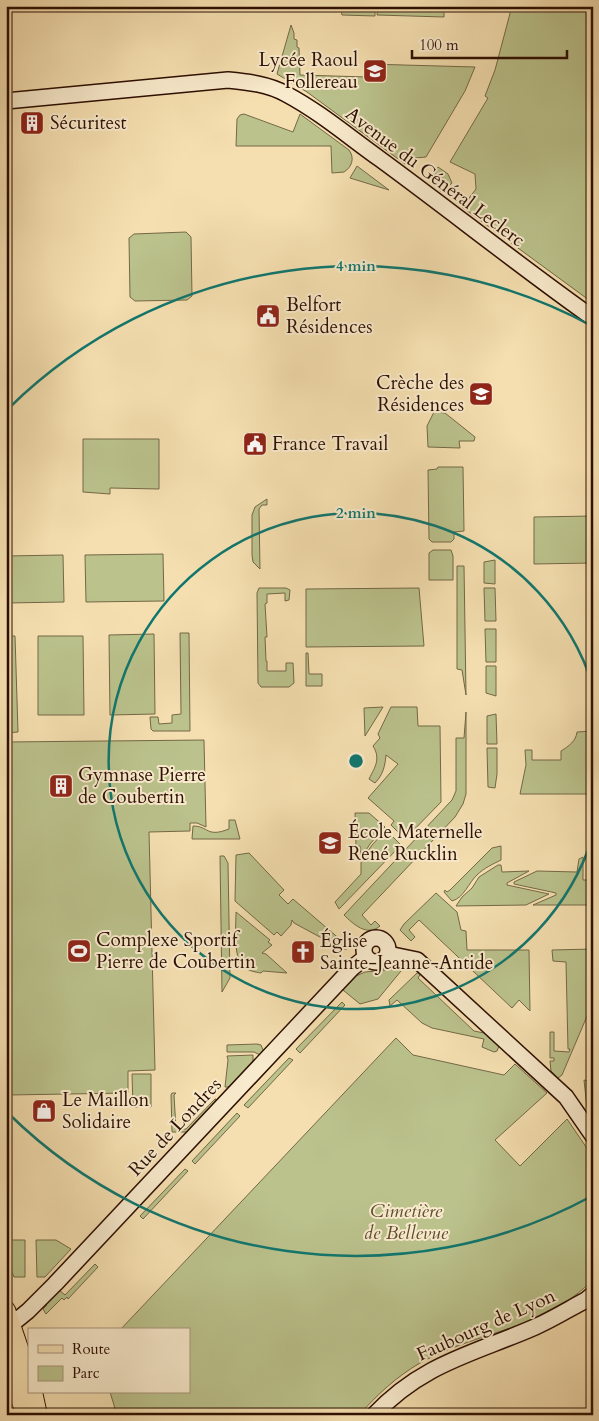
<svg xmlns="http://www.w3.org/2000/svg" width="599" height="1421" viewBox="0 0 599 1421" font-family="Cardo,serif">
  <style>
    .green { fill: #bbc28c; stroke: #746846 }
    .lines { fill: none; stroke-linecap: round; stroke-linejoin: round }
    .secondary-casing { stroke: #2d0e00; stroke-width: 18 }
    .primary-casing { stroke: #2d0e00; stroke-width: 20 }
    .secondary { stroke: #f8eacc; stroke-width: 15 }
    .primary { stroke: #f5dfb0; stroke-width: 18 }
    .ring { fill: none; stroke: #0f766e; stroke-width: 2.5 }
    .labels { text-anchor: middle; dominant-baseline: central; stroke-width: 4; stroke-linejoin: round; paint-order: stroke }
    .poi-label { font-size: 19px; fill: #2d0e00; stroke: #f8eacc; text-anchor: start }
    .street-label { font-size: 19px; fill: #2d0e00; stroke: #f8eacc }
    .park-label { font-size: 19px; font-style: italic; fill: #5f4d31; stroke: #f8eacc }
    .centre { fill: #0f766e; stroke: #f8eacc; stroke-width: 2.5 }
    .ring-label { font-size: 15px; text-anchor: middle; font-weight: bold; fill: #0f766e; stroke: #f8eacc; stroke-width: 4; stroke-linejoin: round; paint-order: stroke }
  </style>
  <rect width="100%" height="100%" fill="#f5dfb0"/>
  <filter id="stains"><feTurbulence type="fractalNoise" baseFrequency=".004" numOctaves="4"/><feColorMatrix values="0 0 0 0 .2 0 0 0 0 .09 0 0 0 0 .02 0 0 0 .5 -.17"/></filter>
  <radialGradient id="worn" r=".72"><stop offset=".6" stop-color="#630" stop-opacity="0"/><stop offset="1" stop-color="#630" stop-opacity=".3"/></radialGradient>
  <!-- green -->
  <path class="green" d="M340,6H375V16L342,15Z
    M512,6H593V303L462,207L476,189L475,174L450,162L488,98L485,96L495,70Z
    M378,7L444,9V17L377,15Z
    M291,25L294,33V39L297,40V47L299,48L300,75L367,77L368,64L475,67L465,91L426,157L415,158L405,164L307,92L277,74Z
    M244,114L293,132L300,114L349,150C355,158 352,167 344,172L332,173L331,146H236L237,119L240,115Z
    M357,166L389,190L350,178Z
    M438,167L448,174L452,183L442,192C432,185 432,177 438,167Z
    M186,232L191,237L192,296L187,300L135,301L130,297L129,238L134,234Z
    M434,412L445,413L475,437L474,441H459L460,448L428,447L427,426Z
    M83,439H159V489L110,488V494L83,492Z
    M438,467H463L464,531L454,532V539L451,542H432L429,539L428,470L437,469Z
    M267,499V505H262L259,509L260,569L253,562L252,555V515L255,507Z
    M593,516V563L534,564V517Z
    M433,550H451L453,556V580H429V553Z
    M163,554L164,601L86,602L85,555Z
    M63,555L64,602L6,603V556Z
    M495,560V584L484,583V562Z
    M457,566H464L466,695L462,670L457,669Z
    M259,588H286L290,590L289,600L285,601V593L267,594V603L265,604L267,637H265L266,661H267V671H286V663H293L294,683L289,687H261L258,683L257,593Z
    M419,588L424,646L306,647V589Z
    M484,588H495L496,621H485Z
    M485,629H496V662H486Z
    M180,633H189L190,731H153L151,729L150,717H158L159,724L172,723V715L181,714Z
    M154,634L155,714L110,715L109,635Z
    M6,636H15L18,732L6,733Z
    M38,636H83L84,715H38Z
    M306,653H308L309,674H322V686H306Z
    M486,666H496V696L486,693Z
    M383,707L365,736L364,708Z
    M391,707H417L418,726H440L441,802L405,839L391,825L394,821L368,798L398,764L386,755C385,766 383,775 375,783L369,779C375,767 381,759 373,746L380,738L378,734Z
    M466,712V794L463,804L455,817L362,915L371,925L375,921L380,926C367,937 353,924 344,915L452,800L456,791V738H464Z
    M496,714L497,744H487V716Z
    M593,731V794H520L526,765L525,750H532V760H561V751C569,746 576,741 577,732Z
    M204,740L206,827L197,823H190V831L149,832L155,1070L128,1071V1093L8,1095L10,1133L6,1135V742Z
    M487,748H497V774L495,788L488,787Z
    M355,813H369L385,827L370,844L361,858L360,846H356Z
    M229,820H235L240,839H192L193,826C209,826 206,838 229,829Z
    M386,830L401,845L339,909L335,902L361,874V861L372,845Z
    M501,846V860C493,864 484,868 477,875C469,882 464,898 452,901L444,892L445,890L447,892L450,890L492,848Z
    M249,853L284,890L279,895L288,904L293,899L349,947L347,949H342L294,923L292,920L291,925L281,936L277,932L274,935L235,901L236,855Z
    M220,856H224L228,863L230,978L222,992Z
    M583,857V880H591L593,926H590L589,905H533L556,895V893L514,884V882L537,871L577,872L579,859Z
    M498,865H501L502,872L529,871L507,883V885L549,894L526,905L456,906L462,897L472,888L479,877Z
    M436,893L457,912L461,930L466,931L467,950H529L530,1011L519,1000L512,1008L419,920L409,930L415,937L411,941L400,930L404,924Z
    M236,912L270,940L268,942L272,945L262,953L266,954L287,973L263,971L261,973C255,972 248,971 243,966C233,958 236,925 236,912Z
    M593,949V1002L562,1075L558,1078L551,1071L550,1061H554V1058H550V1032H554V1051L569,1052L570,1049H568L566,962L553,961L552,950Z
    M397,969L401,971L378,999L360,1004L343,990L356,976L365,972Z
    M417,973H421L418,978L474,1031L484,1033L499,1046L497,1051L494,1052L482,1047L484,1039L432,1028L422,1023L397,1000L390,1006L389,1000Z
    M342,1002L345,1005L300,1053L296,1049Z
    M396,1038L413,1055L504,1075L515,1064L547,1093L495,1140L520,1166L567,1119L593,1157V1280C580,1292 567,1303 550,1311C509,1333 460,1340 420,1363C396,1377 377,1395 359,1415H117L110,1392H189V1330H120Z
    M257,1044L261,1045L263,1050L260,1055L254,1052H227V1045Z
    M253,1055V1062L229,1087H225L228,1060L227,1056Z
    M289,1058L293,1060L248,1108L244,1105Z
    M132,1074H151V1107H133Z
    M584,1080L593,1082V1119L587,1108Z
    M172,1093H176L174,1095L176,1129H186L215,1099H216V1101L187,1132H172L171,1095Z
    M237,1113L240,1116L195,1164L192,1161Z
    M185,1169L188,1171L143,1219L140,1216Z
    M6,1240H25V1277H14L6,1258Z
    M36,1240H56L71,1249L45,1277H37Z
    M95,1264L98,1267L68,1299L67,1297L64,1300L62,1298L46,1314L43,1309L47,1305L46,1304L59,1290L65,1295Z"/>
  <g class="lines">
    <defs>
      <path id="secondary" d="M6,101L228,80C248,82 268,84 286,94C320,112 349,137 380,159C451,211 521,267 593,318
        M364 950a12 12 0 1 1 24 0a12 12 0 1 1-24 0Z
        M388,954L417,960L566,1097L593,1136
        M12,1324L28,1311L55,1284L352,968L366,957
        M374,1415C423,1363 473,1354 535,1327C553,1319 569,1309 586,1300L593,1294"/>
      <path id="primary" d="M6,1310L29,1378
        M6,1348L25,1415
        M33,1392L38,1415"/>
    </defs>
    <!-- secondary casing -->
    <use href="#secondary" class="secondary-casing"/>
    <!-- primary casing -->
    <use href="#primary" class="primary-casing"/>
    <!-- secondary -->
    <use href="#secondary" class="secondary"/>
    <!-- primary -->
    <use href="#primary" class="primary"/>
  </g>
  <!-- distance rings -->
  <g class="ring">
    <path d="M593 836A248 248 0 1 1 593 686"/>
    <path d="M592 1196A495 495 0 0 1 9 1114M9 408A495 495 0 0 1 592 326"/>
  </g>
  <!-- icons -->
  <defs>
    <symbol id="school-square" viewBox="-11 -11 22 22"><rect x="-9" y="-9" width="18" height="18" rx="4" fill="#8f2418" stroke="#f8eacc"/><path d="M0-5L7-2L0 1L-7-2ZM-4 1L0 2.5L4 1V4Q0 6-4 4Z" fill="#fff"/></symbol>
    <symbol id="building-square" viewBox="-11 -11 22 22"><rect x="-9" y="-9" width="18" height="18" rx="4" fill="#8f2418" stroke="#f8eacc"/><path d="M-4-6H4V6H1V3H-1V6H-4ZM-2.5-4.3h1.7v1.8h-1.7ZM.8-4.3h1.7v1.8H.8ZM-2.5-1h1.7V.8h-1.7ZM.8-1h1.7V.8H.8Z" fill="#fff"/></symbol>
    <symbol id="civic-square" viewBox="-11 -11 22 22"><rect x="-9" y="-9" width="18" height="18" rx="4" fill="#8f2418" stroke="#f8eacc"/><path d="M-.6-6.5H3V-4.5H.6V-3L4-1V1h2V6H-6V1h2V-1L-.6-3ZM-1.2 2.5V6h2.4V2.5Z" fill="#fff"/></symbol>
    <symbol id="stadium-square" viewBox="-11 -11 22 22"><rect x="-9" y="-9" width="18" height="18" rx="4" fill="#8f2418" stroke="#f8eacc"/><path d="M0-5a6.5 5 0 1 0 0 10a6.5 5 0 1 0 0-10ZM-3.5-1.8h7v3.6h-7Z" fill="#fff"/></symbol>
    <symbol id="church-square" viewBox="-11 -11 22 22"><rect x="-9" y="-9" width="18" height="18" rx="4" fill="#8f2418" stroke="#f8eacc"/><path d="M-1.2-6h2.4v3.5h3.3v2.4h-3.3V6h-2.4V-.1h-3.3v-2.4h3.3Z" fill="#fff"/></symbol>
    <symbol id="shop-square" viewBox="-11 -11 22 22"><rect x="-9" y="-9" width="18" height="18" rx="4" fill="#8f2418" stroke="#f8eacc"/><path d="M-5-2.5h2.3a2.7 3.5 0 0 1 5.4 0H5L5.5 6h-11ZM-1.5-2.5h3a1.5 2.3 0 0 0-3 0Z" fill="#fff"/></symbol>
  </defs>
  <g fill-rule="evenodd">
    <use href="#school-square" x="361" y="57" width="28" height="28"/>
    <use href="#building-square" x="18" y="109" width="28" height="28"/>
    <use href="#civic-square" x="254" y="302" width="28" height="28"/>
    <use href="#school-square" x="467" y="380" width="28" height="28"/>
    <use href="#civic-square" x="241" y="430" width="28" height="28"/>
    <use href="#building-square" x="47" y="772" width="28" height="28"/>
    <use href="#school-square" x="316" y="829" width="28" height="28"/>
    <use href="#stadium-square" x="65" y="937" width="28" height="28"/>
    <use href="#church-square" x="289" y="938" width="28" height="28"/>
    <use href="#shop-square" x="30" y="1097" width="28" height="28"/>
  </g>
  <g class="labels">
    <!-- poi labels -->
    <g class="poi-label">
      <text x="358" y="60" text-anchor="end">Lycée Raoul<tspan x="358" dy="22">Follereau</tspan></text>
      <text x="50" y="123">Sécuritest</text>
      <text x="286" y="305">Belfort<tspan x="286" dy="22">Résidences</tspan></text>
      <text x="464" y="383" text-anchor="end">Crèche des<tspan x="464" dy="22">Résidences</tspan></text>
      <text x="272" y="444">France Travail</text>
      <text x="78" y="775">Gymnase Pierre<tspan x="78" dy="22">de Coubertin</tspan></text>
      <text x="348" y="832">École Maternelle<tspan x="348" dy="22">René Rucklin</tspan></text>
      <text x="96" y="940">Complexe Sportif<tspan x="96" dy="22">Pierre de Coubertin</tspan></text>
      <text x="320" y="941">Église<tspan x="320" dy="22">Sainte-Jeanne-Antide</tspan></text>
      <text x="62" y="1100">Le Maillon<tspan x="62" dy="22">Solidaire</tspan></text>
    </g>
    <!-- street labels -->
    <g class="street-label">
      <text transform="translate(435 177) rotate(37)">Avenue du Général Leclerc</text>
      <text transform="translate(175 1127) rotate(-47)">Rue de Londres</text>
      <text transform="translate(486 1325) rotate(-24)">Faubourg de Lyon</text>
    </g>
    <!-- park labels -->
    <g class="park-label">
      <text x="406" y="1211">Cimetière<tspan x="406" dy="22">de Bellevue</tspan></text>
    </g>
  </g>
  <circle cx="356" cy="761" r="8" class="centre"/>
  <g class="ring-label">
    <text x="356" y="271">4 min</text>
    <text x="356" y="518">2 min</text>
  </g>
  <!-- margin -->
  <rect width="599" height="1421" fill="none" stroke="#f5dfb0" stroke-width="25"/>
  <rect x="8" y="8" width="584" height="1406" fill="none" stroke="#2d0e00" stroke-width="2.5"/>
  <rect x="12" y="12" width="574" height="1396" fill="none" stroke="#2d0e00"/>
  <!-- legend -->
  <rect x="28" y="1328" width="162" height="65" fill="#f8eacc" stroke="#a7927a"/>
  <rect x="38" y="1345" width="25" height="8" fill="#f5dfb0" stroke="#a7927a"/>
  <text x="72" y="1354" font-size="15" fill="#2d0e00">Route</text>
  <rect x="38" y="1366" width="25" height="15" fill="#bbc28c" stroke="#a7927a"/>
  <text x="72" y="1378" font-size="15" fill="#2d0e00">Parc</text>
  <!-- scale -->
  <path d="M412 50v8h155v-8" fill="none" stroke="#2d0e00" stroke-width="2.5"/>
  <text x="419" y="50" font-size="15" fill="#2d0e00" stroke="#f8eacc" stroke-width="4" paint-order="stroke">100 m</text>
  <rect width="100%" height="100%" filter="url(#stains)"/>
  <rect width="100%" height="100%" fill="url(#worn)"/>
</svg>
